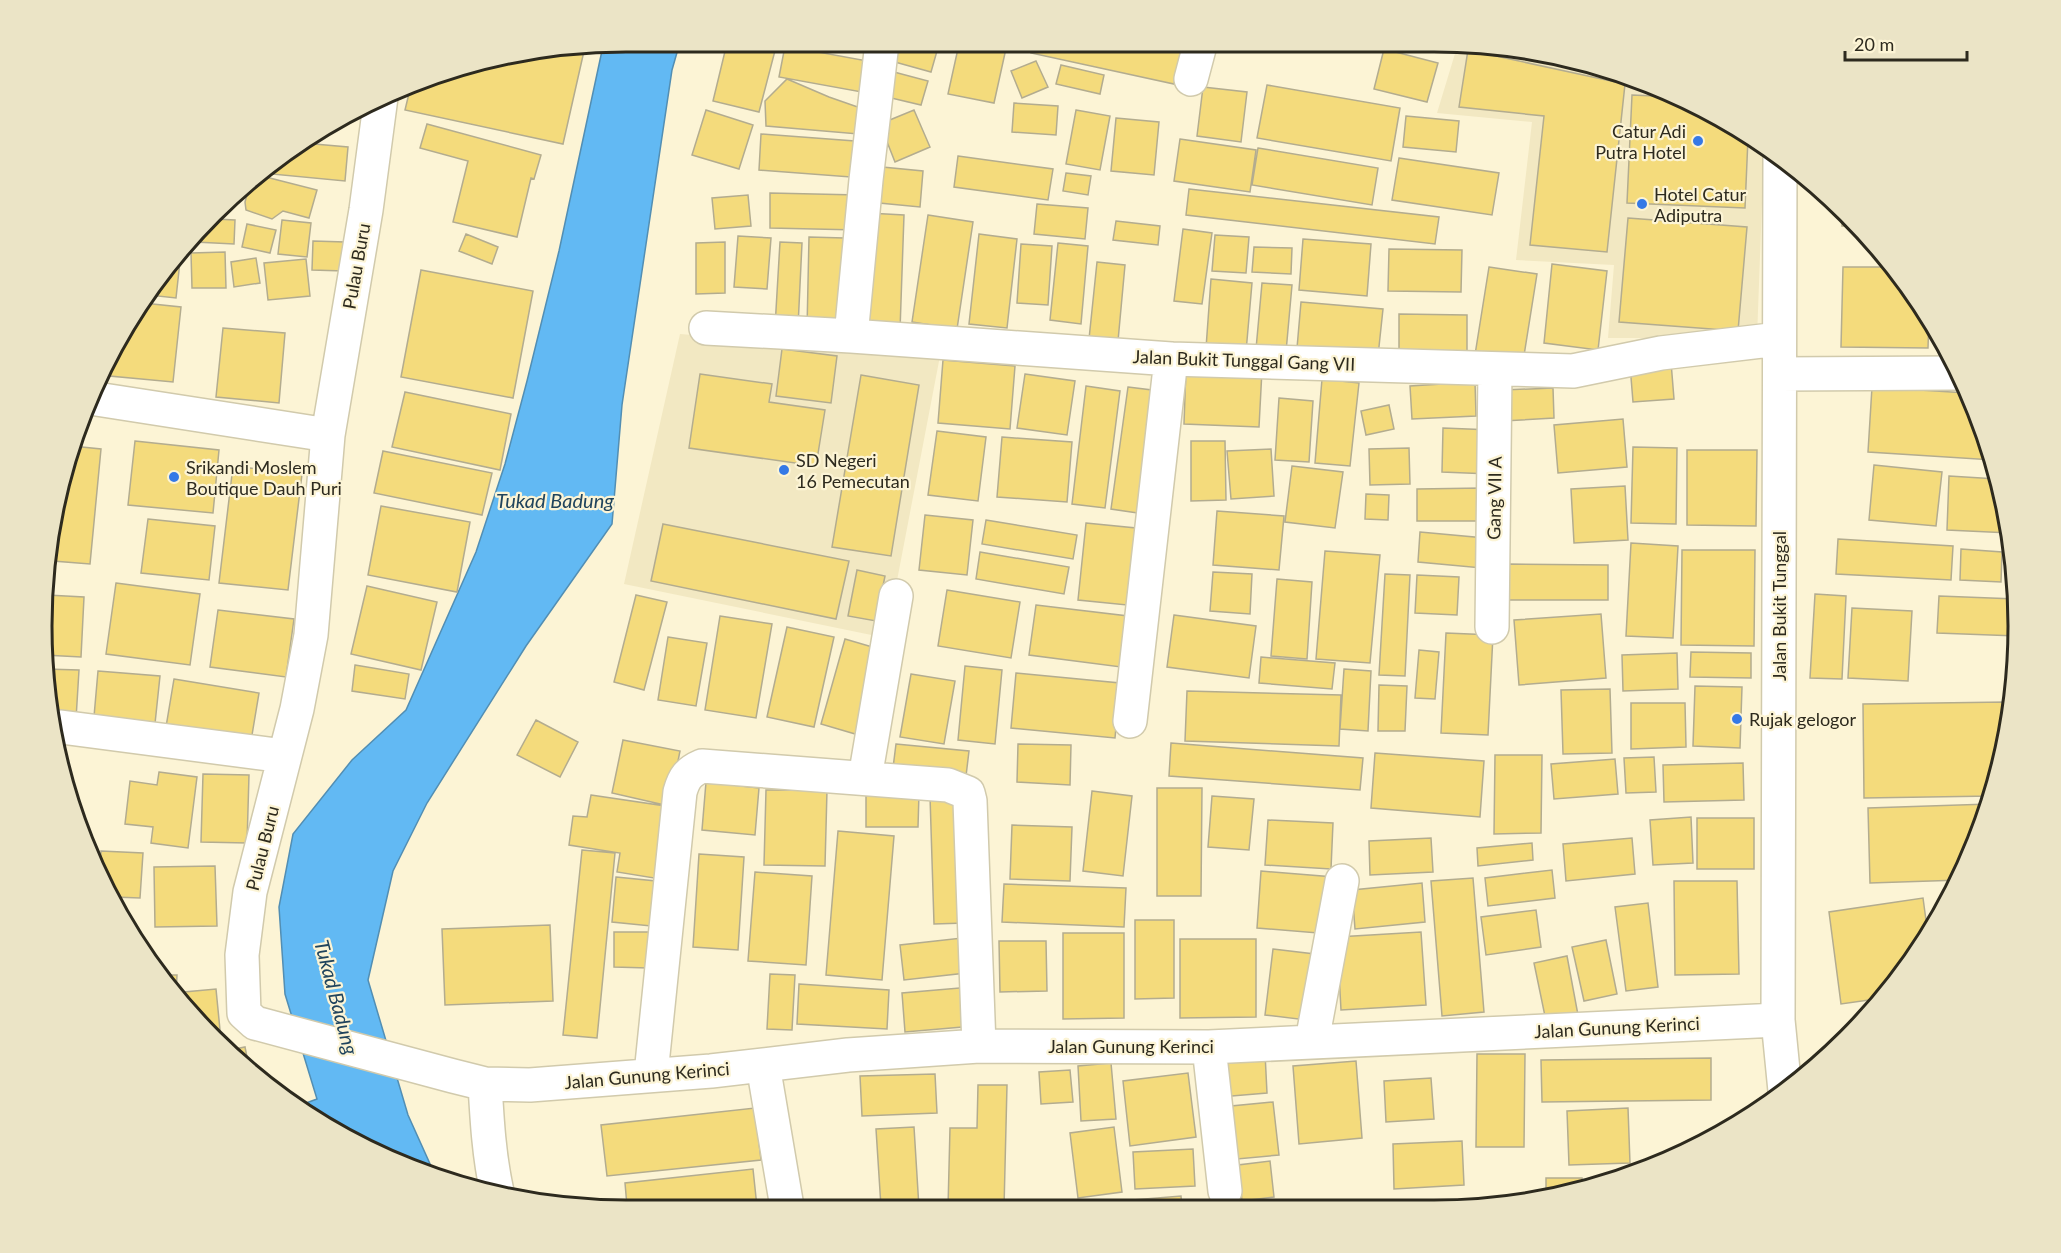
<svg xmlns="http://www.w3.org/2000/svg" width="2061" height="1253" viewBox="0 0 2061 1253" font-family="Lato,sans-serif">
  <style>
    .built { fill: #f2e8c2 }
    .water { fill: #62b9f3; stroke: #528eb3; stroke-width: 1.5 }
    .building { fill: #f4db7c; stroke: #b3ac8f; stroke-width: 1.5 }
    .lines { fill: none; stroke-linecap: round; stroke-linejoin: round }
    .minor-casing { stroke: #d1caac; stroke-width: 36 }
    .minor { stroke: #fff; stroke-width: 33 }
    .poi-dot { fill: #3579e6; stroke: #fcf4d5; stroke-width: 2 }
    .labels { text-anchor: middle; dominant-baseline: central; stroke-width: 4.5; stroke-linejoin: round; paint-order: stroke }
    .poi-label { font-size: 18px; fill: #2d2a1e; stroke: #fcf4d5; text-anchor: start }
    .street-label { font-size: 18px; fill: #2d2a1e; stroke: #fcf4d5 }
    .water-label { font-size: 20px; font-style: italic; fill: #20445d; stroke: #fcf4d5 }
    .rim { fill: none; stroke: #2d2a1e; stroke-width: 3 }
  </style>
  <rect width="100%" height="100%" fill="#fcf4d5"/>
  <!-- built -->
  <path class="built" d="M1457,47H1510L1658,86L1764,148L1757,338H1608L1614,265L1516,260L1532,122L1437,113Z
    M680,334L940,356L886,638L624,584Z"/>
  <!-- water -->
  <path class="water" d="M627,42H680L672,70L622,405L612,524L526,646L427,803L393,871L368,980L408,1115L435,1175L403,1167L298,1106L317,1099L285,994L279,907L293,834L352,760L406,710L476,552L505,464L527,381L559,251L603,46Z"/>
  <!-- building -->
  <path class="building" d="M727,43H777L759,112L713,101Z
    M818,43H868L866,52Z
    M888,43L939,44L931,72L884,59Z
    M959,44H1007L994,103L948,94Z
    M1033,44L1183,45L1174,84L1031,53Z
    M785,46L873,62L867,93L779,77Z
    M1384,49L1438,63L1427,102L1374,89Z
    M578,50L584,51L563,144L405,110L411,85L439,73Z
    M1468,50L1625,84L1607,252L1530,245L1544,116L1459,107Z
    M1036,61L1048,87L1022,98L1011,71Z
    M1061,65L1104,75L1100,94L1056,84Z
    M894,72L928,81L921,105L887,97Z
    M787,79L829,97L872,112L870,135L766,126L765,101Z
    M1267,85L1400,108L1391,161L1257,138Z
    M1203,87L1247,92L1241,142L1197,136Z
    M1632,95L1676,97L1748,138L1745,208L1627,203Z
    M1014,103L1058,106L1056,135L1012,132Z
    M706,110L753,125L739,169L692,155Z
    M914,110L930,147L895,162L880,124Z
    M1076,110L1110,116L1100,170L1066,164Z
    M1406,116L1459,121L1456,152L1403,147Z
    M1116,118L1159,122L1154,175L1111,171Z
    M427,124L541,155L534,179L531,178L517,237L453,222L468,161L420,148Z
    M761,134L868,142L864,178L759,170Z
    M1180,139L1256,150L1250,192L1174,181Z
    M303,143L348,147L345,181L261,173L271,163Z
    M1258,148L1378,168L1372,205L1252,185Z
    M958,156L1053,169L1048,200L954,187Z
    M1399,158L1499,173L1492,215L1392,200Z
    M872,166L923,171L920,207L869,202Z
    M1066,173L1091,176L1088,195L1063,191Z
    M258,175L317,190L309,218L283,211L272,219L246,210L245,202L250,184Z
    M1189,189L1439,217L1435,244L1186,215Z
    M770,193L858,195V230L770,228Z
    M748,195L751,226L715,229L712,198Z
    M1037,204L1088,208L1085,239L1034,234Z
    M1842,211L1858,226H1842Z
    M868,213L904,215L900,330L864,328Z
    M928,215L973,222L957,329L912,322Z
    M1628,218L1747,227L1738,331L1619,322Z
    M215,219L235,220L234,244L195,242V238Z
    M282,220L311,223L307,257L278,254Z
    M1116,221L1160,226L1158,245L1113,240Z
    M247,224L276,230L270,253L242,247Z
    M1183,229L1212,233L1202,304L1174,301Z
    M466,234L498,247L492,264L459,251Z
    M979,234L1017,239L1007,328L969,324Z
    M1215,235L1249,237L1246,273L1212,271Z
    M738,236L771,238L767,289L734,287Z
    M809,237L844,238L841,330L807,329Z
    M1303,239L1371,244L1367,296L1299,290Z
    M313,241L345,242L344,271L312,270Z
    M725,242V293L696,294V243Z
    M780,242L802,243L798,327H775Z
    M1058,243L1088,246L1081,324L1050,320Z
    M1021,244L1052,246L1048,305L1017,303Z
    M1254,247L1292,248L1291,274L1252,272Z
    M1389,249L1462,250L1461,292L1388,291Z
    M225,252L226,288H192L191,253Z
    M256,258L260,283L234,287L231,262Z
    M306,259L310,296L268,300L264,263Z
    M174,260L180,261L176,298L148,295L163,271Z
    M1097,262L1125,265L1118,341L1089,339Z
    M1552,264L1607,271L1598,350L1544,343Z
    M1489,267L1537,274L1522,368L1474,361Z
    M1843,267H1893L1929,317L1928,348L1841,347Z
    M421,270L533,291L513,398L401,377Z
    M1211,279L1252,283L1246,352L1206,348Z
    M1262,283L1292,285L1286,352L1256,349Z
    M1301,302L1383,309L1378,356L1297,348Z
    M143,303L181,307L173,382L99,375Z
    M1399,314L1467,315V362H1399Z
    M223,328L285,333L279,403L216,397Z
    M782,349L837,356L831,403L776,396Z
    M943,360L1015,366L1010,429L938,423Z
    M1671,362L1674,399L1633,402L1630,365Z
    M1186,367L1262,370L1259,427L1184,424Z
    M700,374L772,384L769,402L825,410L816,466L689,448Z
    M1025,374L1075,381L1067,435L1017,428Z
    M861,375L919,385L891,556L832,547Z
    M1322,379L1359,383L1350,466L1315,463Z
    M1475,382L1476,416L1412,419L1410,386Z
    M1086,386L1120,391L1105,508L1072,504Z
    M1128,387L1160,391L1144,514L1111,509Z
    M1872,387L1967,393L1988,438L1993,460L1868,452Z
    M1553,388L1554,418L1503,421L1502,390Z
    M405,392L511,414L500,470L392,447Z
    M1279,398L1313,401L1309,462L1275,460Z
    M1389,405L1394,429L1366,435L1361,411Z
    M1623,419L1627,467L1558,473L1554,425Z
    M1443,428L1492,430L1490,474L1442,472Z
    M937,431L986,437L978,501L928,495Z
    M1002,437L1072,442L1067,502L997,497Z
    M135,441L219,450L213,513L128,505Z
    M1191,441H1225L1226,500L1191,501Z
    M72,446L101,449L90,564L53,561Z
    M1633,447L1677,448L1676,524L1631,523Z
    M1409,448L1410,484L1370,485L1369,449Z
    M1271,449L1274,496L1231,499L1227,451Z
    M1687,450H1757L1756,526L1687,525Z
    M383,451L492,473L482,515L374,493Z
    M1874,465L1942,472L1936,526L1869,520Z
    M233,466L302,474L288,590L219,583Z
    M1292,466L1343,472L1335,528L1285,522Z
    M1949,476L1997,479L2010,533L1947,530Z
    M1625,486L1628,540L1574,543L1571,489Z
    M1482,488V521H1417V489Z
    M1366,494L1389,495L1388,520L1365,519Z
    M381,506L470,522L457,592L368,575Z
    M1217,511L1284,516L1279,570L1213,565Z
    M925,515L973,520L967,575L919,570Z
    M148,519L215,526L209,580L141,573Z
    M986,520L1077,535L1073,559L982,544Z
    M1086,523L1136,528L1127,605L1078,600Z
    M663,524L849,561L836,619L651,581Z
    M1420,532L1485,538L1482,568L1418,562Z
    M1838,539L1953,546L1951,580L1836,574Z
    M1631,543L1678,546L1673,638L1626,636Z
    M1961,549L2002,552L2001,582L1960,580Z
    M1682,550H1755L1754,646L1681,645Z
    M1325,551L1380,555L1370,663L1316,659Z
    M980,552L1069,567L1064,594L976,579Z
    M1509,564L1608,565V600H1509Z
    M857,570L885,576L876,621L848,616Z
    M1213,572L1252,574L1250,614L1210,611Z
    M1385,574L1410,575L1405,676L1379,675Z
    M1417,575L1459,577L1457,615L1415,613Z
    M1277,579L1312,582L1307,659L1271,656Z
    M116,583L200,594L190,665L106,654Z
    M367,586L437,602L421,670L351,654Z
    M947,590L1020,602L1011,658L938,646Z
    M1815,594L1846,596L1842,679L1810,678Z
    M47,595L84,597L81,657L44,655L42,626Z
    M636,595L667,602L644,690L614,682Z
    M1939,596L2016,599L2017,636L1937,633Z
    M1036,605L1128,616L1121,667L1029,655Z
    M1852,608L1912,611L1908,681L1848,678Z
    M218,610L294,619L286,677L210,667Z
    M1601,614L1606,678L1519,685L1514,620Z
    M1174,615L1256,626L1249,678L1167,667Z
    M720,616L772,624L756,718L705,710Z
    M787,627L834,637L814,727L767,717Z
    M1446,633L1493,635L1488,735L1441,733Z
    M668,637L707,643L696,706L658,700Z
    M845,639L886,651L862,736L821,724Z
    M1419,650L1439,652L1435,699L1415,698Z
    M1691,652L1751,653V678L1690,677Z
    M1677,653L1678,689L1623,691L1622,655Z
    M1261,657L1335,663L1332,689L1259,683Z
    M355,665L409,674L405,699L352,691Z
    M965,666L1002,670L995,744L958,740Z
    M45,669L79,670L76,719L50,718L47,703Z
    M1344,669L1371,671L1368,731L1340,729Z
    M98,671L160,676L154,733L93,728Z
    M1016,673L1120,683L1115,738L1011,728Z
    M911,674L955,681L944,744L900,737Z
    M174,679L259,693L250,747L165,733Z
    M1379,685L1407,686L1405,731H1378Z
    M1695,686L1742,687L1740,748L1693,746Z
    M1610,689L1612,753L1563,754L1561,690Z
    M1187,691L1341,695L1339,746L1185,741Z
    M2006,702L2007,733L1999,777L1992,796L1864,798L1863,704Z
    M1631,703H1685L1686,747L1631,749Z
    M536,720L578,742L560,777L517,755Z
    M623,740L680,751L669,806L612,793Z
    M1171,743L1363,758L1360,790L1169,776Z
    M896,744L969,751L966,776L893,768Z
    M1018,744L1071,745L1070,785L1017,782Z
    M1375,753L1484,761L1480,817L1371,808Z
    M1495,755H1542L1541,833L1494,834Z
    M1654,757L1656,792L1626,793L1624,758Z
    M1615,759L1618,794L1554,799L1551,764Z
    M1743,763L1744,800L1664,802L1663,765Z
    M159,772L197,777L188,848L151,843L153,827L125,824L130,781L157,785Z
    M203,774L249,775L247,843L201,842Z
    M706,782L759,788L755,835L702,830Z
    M1157,788H1202L1201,896H1157Z
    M766,790H827L825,866L764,865Z
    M1092,791L1132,796L1123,876L1083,871Z
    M866,793H919L918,827H866Z
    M591,795L672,807L660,879L617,872L620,853L569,845L573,816L587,817Z
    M961,795L965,923L934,924L930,796Z
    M1212,796L1254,799L1249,850L1208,847Z
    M1989,804L1961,880L1870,883L1868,808Z
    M1691,817L1693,863L1653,865L1650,820Z
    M1697,818H1754V869H1697Z
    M1268,820L1333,823L1331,869L1265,865Z
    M1012,825L1072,827L1070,881L1010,879Z
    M838,831L894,836L882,980L826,975Z
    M1431,838L1433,872L1370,875L1369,841Z
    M1632,838L1635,874L1566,881L1563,844Z
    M1532,843L1533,860L1478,866L1477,848Z
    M582,850L615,853L597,1038L563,1035Z
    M101,851L143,853L140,898L114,897L100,869Z
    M699,854L744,857L738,950L693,947Z
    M215,866L217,926L155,927L154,867Z
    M1552,870L1555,898L1488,906L1485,878Z
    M1261,871L1334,877L1330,934L1257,928Z
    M755,872L812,876L806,965L748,961Z
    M616,877L656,881L651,926L612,922Z
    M1473,878L1484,1012L1442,1016L1431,881Z
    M1674,881H1737L1739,974L1675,975Z
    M1422,883L1425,922L1355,929L1352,890Z
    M1004,884L1126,888L1124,927L1002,922Z
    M1923,898L1928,935L1898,982L1883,998L1841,1004L1829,912Z
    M1648,903L1658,987L1626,991L1615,907Z
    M1536,910L1541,947L1486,955L1481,917Z
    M1135,920H1174V998L1135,999Z
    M550,925L553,1001L445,1005L442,929Z
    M614,932H649L648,968L614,967Z
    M1421,932L1426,1005L1341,1010L1337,937Z
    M1063,933H1124V1018L1063,1019Z
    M962,938L966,973L904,980L900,945Z
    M1180,939H1256V1017L1180,1018Z
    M1606,940L1617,994L1584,1001L1572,947Z
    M999,941H1046L1047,991L1000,992Z
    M1273,949L1323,955L1315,1021L1265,1015Z
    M1567,956L1578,1015L1546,1021L1534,963Z
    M770,974L795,975L792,1030L767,1029Z
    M160,975H177L176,995Z
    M799,984L889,990L887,1029L797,1024Z
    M971,987L974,1026L905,1032L902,993Z
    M216,989L221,1040L214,1041L185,1006L184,992Z
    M245,1047L250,1072L226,1051Z
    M1265,1053L1267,1093L1220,1097L1217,1057Z
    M1477,1054H1525L1524,1147H1476Z
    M1711,1058V1100L1542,1102L1541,1060Z
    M1356,1061L1362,1138L1299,1144L1293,1066Z
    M1111,1063L1116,1119L1081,1121L1078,1066Z
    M1070,1070L1073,1102L1041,1104L1039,1072Z
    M1188,1073L1196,1137L1130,1146L1123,1081Z
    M935,1074L937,1113L862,1116L860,1076Z
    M1431,1078L1434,1119L1386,1122L1384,1081Z
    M978,1085H1007L1004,1208H948L950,1128H977Z
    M1273,1102L1279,1155L1226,1160L1221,1107Z
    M755,1108L761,1160L607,1176L601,1125Z
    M1628,1108L1630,1163L1569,1165L1567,1111Z
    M914,1127L919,1208L861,1207H881L876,1129Z
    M1114,1127L1122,1192L1078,1198L1070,1133Z
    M1462,1141L1464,1185L1394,1189L1393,1144Z
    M1193,1149L1195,1186L1135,1189L1133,1152Z
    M1270,1161L1274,1197L1242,1201L1238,1165Z
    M753,1169L757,1207L627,1206L625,1183Z
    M1546,1178H1582V1192L1546,1198Z
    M1181,1196L1182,1209L1122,1208L1121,1201Z"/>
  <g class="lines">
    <defs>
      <path id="minor" d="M1191,79L1200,45
        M381,97L366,210L328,435L311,635L297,709L250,892L242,955L244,1013L255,1023L453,1076L485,1084L530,1085L711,1071L848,1055L979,1046L1209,1047L1778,1020
        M1780,157L1778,1020L1785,1091
        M706,328L851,336L1171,359L1573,371L1661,353L1779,339
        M851,336L866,180L882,43
        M1780,374L1958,373
        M90,398L328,435
        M1492,627L1495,369
        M1130,721L1171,359
        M61,727L284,756
        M865,778L896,596
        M1312,1041L1342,881
        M1209,1047L1225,1191
        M763,1065L787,1207
        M651,1074L680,792C684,778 688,772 702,766L948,785L968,793L970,801L979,1046
        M485,1084C487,1120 489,1156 497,1192"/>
    </defs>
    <!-- minor casing -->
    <use href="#minor" class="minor-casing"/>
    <!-- minor -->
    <use href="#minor" class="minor"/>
  </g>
  <!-- markers -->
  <g class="poi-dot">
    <circle cx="1698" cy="141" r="6"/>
    <circle cx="1642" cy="204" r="6"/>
    <circle cx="784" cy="470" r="6"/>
    <circle cx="174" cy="477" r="6"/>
    <circle cx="1737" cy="719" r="6"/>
  </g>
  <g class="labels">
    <!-- poi labels -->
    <g class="poi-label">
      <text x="1686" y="131" text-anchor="end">Catur Adi<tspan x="1686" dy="21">Putra Hotel</tspan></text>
      <text x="1654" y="194">Hotel Catur<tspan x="1654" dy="21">Adiputra</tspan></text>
      <text x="796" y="460">SD Negeri<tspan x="796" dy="21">16 Pemecutan</tspan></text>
      <text x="186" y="467">Srikandi Moslem<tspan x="186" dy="21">Boutique Dauh Puri</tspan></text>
      <text x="1749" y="719">Rujak gelogor</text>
    </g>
    <!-- street labels -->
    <g class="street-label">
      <text transform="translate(356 266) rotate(-80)">Pulau Buru</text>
      <text transform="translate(1244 360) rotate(2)">Jalan Bukit Tunggal Gang VII</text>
      <text transform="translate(1494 498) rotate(-89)">Gang VII A</text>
      <text transform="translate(1779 606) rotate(-90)">Jalan Bukit Tunggal</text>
      <text transform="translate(262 848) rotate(-76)">Pulau Buru</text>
      <text transform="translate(1617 1027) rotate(-3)">Jalan Gunung Kerinci</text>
      <text x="1131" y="1046">Jalan Gunung Kerinci</text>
      <text transform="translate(647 1075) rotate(-5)">Jalan Gunung Kerinci</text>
    </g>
    <!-- water labels -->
    <g class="water-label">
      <text x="555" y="500">Tukad Badung</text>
      <text transform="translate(337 997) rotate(75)">Tukad Badung</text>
    </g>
  </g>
  <!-- crop -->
  <path d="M0 0H2061V1253H0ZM626 52H1434A574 574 0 0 1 2008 626V626A574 574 0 0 1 1434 1200H626A574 574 0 0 1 52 626V626A574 574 0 0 1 626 52Z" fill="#ebe4c6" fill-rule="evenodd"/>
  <path class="rim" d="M626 52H1434A574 574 0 0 1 2008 626V626A574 574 0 0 1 1434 1200H626A574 574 0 0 1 52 626V626A574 574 0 0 1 626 52Z"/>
  <!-- scale -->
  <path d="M1845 51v9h122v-9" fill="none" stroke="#2d2a1e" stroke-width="3"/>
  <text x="1854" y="51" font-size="18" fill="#2d2a1e" stroke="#fcf4d5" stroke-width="4.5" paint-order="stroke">20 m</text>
</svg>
